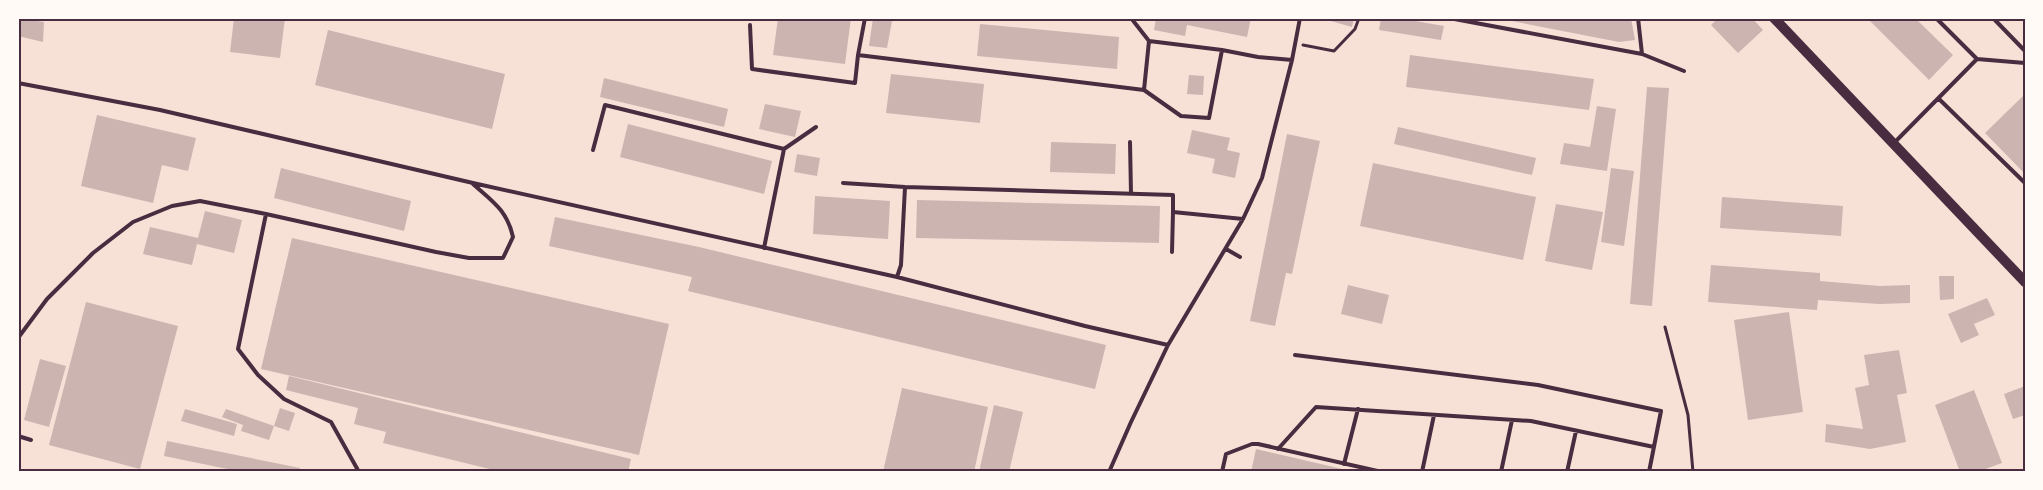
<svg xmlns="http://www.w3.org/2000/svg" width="2043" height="490" viewBox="0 0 2043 490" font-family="Georgia,serif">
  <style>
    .building { fill: #ccb4b1 }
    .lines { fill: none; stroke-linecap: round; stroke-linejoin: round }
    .path { stroke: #4a2c40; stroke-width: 3 }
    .service { stroke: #4a2c40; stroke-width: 4 }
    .tertiary { stroke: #4a2c40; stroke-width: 10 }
    .neatline { fill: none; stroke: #4a2c40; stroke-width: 2 }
  </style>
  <rect width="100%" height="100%" fill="#f7e1d7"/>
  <!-- building -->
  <path class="building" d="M18,18L44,22L43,42L18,36Z
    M234,18H285L280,58L230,52Z
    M778,18H851L845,64L773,55Z
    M873,18H895L892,21L887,48L869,46Z
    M1156,18H1251L1247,37L1187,25L1185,36L1154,30Z
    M1320,18H1354L1352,27Z
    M1381,18H1398L1444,26L1441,40L1379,30Z
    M1496,18H1631L1635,40L1619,42Z
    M1718,18H1752L1763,30L1738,53L1711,25Z
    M1871,18H1915L1953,55L1929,80L1869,20Z
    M980,24L1119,37L1117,69L977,56Z
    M328,30L505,74L492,129L315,85Z
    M1410,55L1594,79L1589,110L1406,87Z
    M891,74L984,84L980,123L886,113Z
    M1189,75L1204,76L1203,95L1187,94Z
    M604,78L728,109L724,127L600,97Z
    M1647,87L1669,88L1652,306L1630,304Z
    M2025,94V174L1985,133Z
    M765,104L801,111L795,137L759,129Z
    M1597,106L1616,109L1607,171L1560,164L1564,143L1590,147Z
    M97,115L196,138L188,171L162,165L153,203L81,186Z
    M628,124L772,161L764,194L620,157Z
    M1398,127L1536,158L1532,175L1394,144Z
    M1192,130L1230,138L1227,150L1240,153L1235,178L1212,173L1215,159L1187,153Z
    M1287,134L1320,141L1292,274L1286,273L1275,326L1250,321Z
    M1051,142L1116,144L1115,174L1050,172Z
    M797,154L820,158L817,176L794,172Z
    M1373,163L1536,197L1523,260L1360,226Z
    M281,168L411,201L404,231L274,198Z
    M1611,168L1634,171L1624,246L1601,242Z
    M815,196L890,201L888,239L813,234Z
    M1722,197L1843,206L1841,236L1720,228Z
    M917,200L1160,206L1159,243L916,238Z
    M1556,204L1603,212L1592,270L1545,261Z
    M205,211L242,220L234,253L197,244L192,265L143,254L150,227L198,238Z
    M555,217L699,247L1106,345L1095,389L688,291L692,277L549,246Z
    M292,238L669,324L639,455L261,369Z
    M1711,265L1820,273V281L1880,286L1910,285V303L1879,304L1818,300L1817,310L1708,302Z
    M1939,276H1954V299L1940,300Z
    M1348,285L1389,295L1382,324L1341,314Z
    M1987,298L1995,315L1974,324L1979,335L1961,343L1948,314Z
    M86,302L178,326L140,469L49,445Z
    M1789,312L1803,412L1748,420L1734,320Z
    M1899,350L1907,393L1897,395L1906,442L1870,449L1825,442L1826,424L1863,429L1855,388L1869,385L1864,355Z
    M40,359L66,366L49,427L24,420Z
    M289,376L631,459L628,472H502L383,443L386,432L354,424L358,408L286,390Z
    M2025,386V415L2013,419L2004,394Z
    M902,388L988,407L974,472H883Z
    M1974,390L2002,463L1977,472H1960L1935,405Z
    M994,405L1023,412L1009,472H979Z
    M280,408L295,413L289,431L274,426L269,440L241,431L243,425L222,417L226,409L274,426Z
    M185,409L237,424L234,436L181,421Z
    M167,441L300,468L299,472H242L164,456Z
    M1256,449L1351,471V472H1251Z"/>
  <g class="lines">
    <!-- path -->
    <path class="path" d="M1303,45L1334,51L1355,29L1359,18
      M1665,327L1688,415L1693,472"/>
    <!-- service -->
    <path class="service" d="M865,18L858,55L1144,90L1149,41L1222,50L1258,57L1292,60
      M1131,18L1149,41
      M1449,18L1642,54L1684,71
      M1638,18L1642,54
      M1936,18L1977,59
      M1993,18L2025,51
      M750,25L752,69L855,83L858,55
      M18,83L160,110L473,183L897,277L1085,326L1168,345
      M1144,90L1181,116L1209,118L1222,50
      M1939,99L2025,183
      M1130,142L1131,194
      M1894,143L1977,59L2025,63
      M593,150L605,105L784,149
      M843,183L905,187L1173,195V212
      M266,214L238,349L258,375L284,399L331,422L359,472
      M764,248L784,149L816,127
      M1226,249L1240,257
      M1172,252L1173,212L1243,219
      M897,277L901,265L905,187
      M18,338L47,299L93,253L133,222L172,206L200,201L266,214L436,252L469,258H503L513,237C507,210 492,201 473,184
      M1295,355L1538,385L1661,411L1649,472
      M18,436L31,440
      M1278,449L1316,407L1531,421L1654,447
      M1344,464L1358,409
      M1109,472L1131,422L1168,345L1243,219L1262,178L1292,60L1300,18
      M1222,472L1226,454L1252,444H1258L1382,472
      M1422,472L1434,415
      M1501,472L1512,420
      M1567,472L1576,431"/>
    <!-- tertiary -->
    <path class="tertiary" d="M1774,18L2025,282"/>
  </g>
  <!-- border -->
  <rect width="2043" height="490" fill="none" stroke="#fffaf5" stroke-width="39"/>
  <rect x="20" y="20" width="2004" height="450" class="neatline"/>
</svg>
